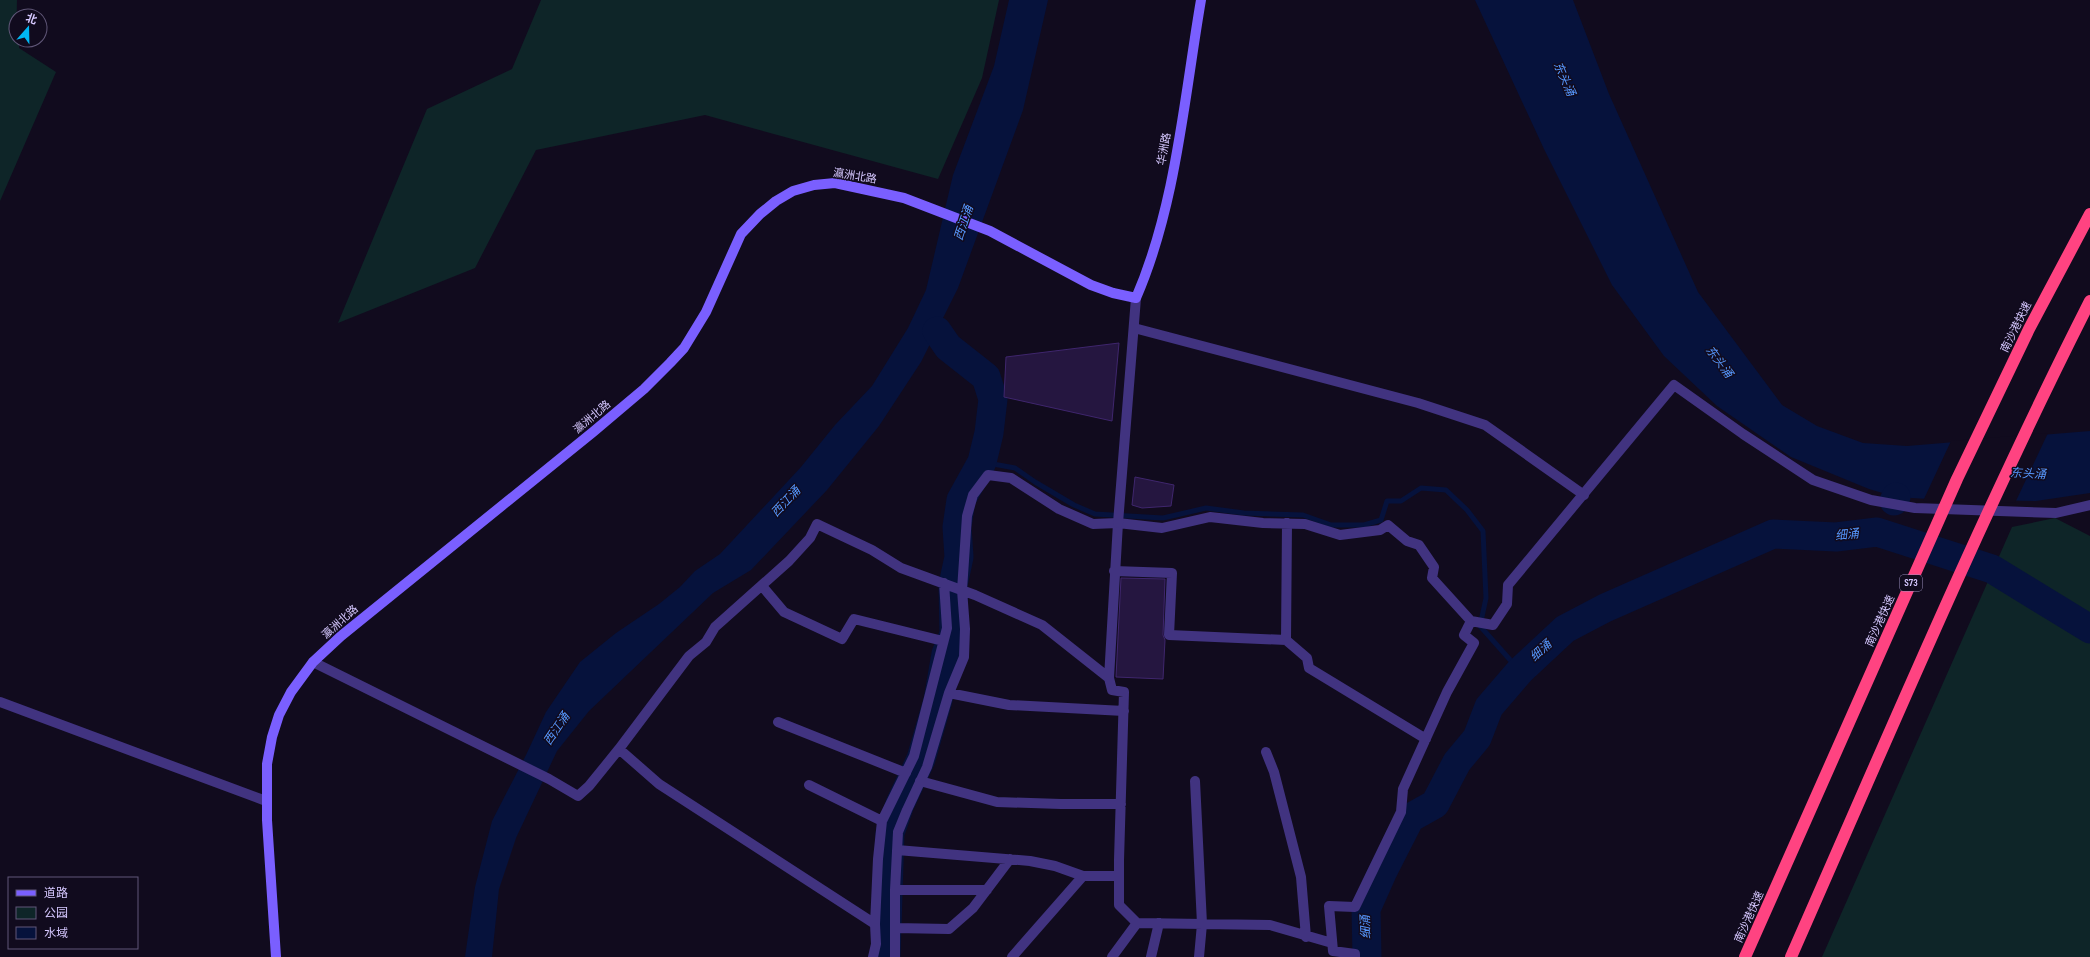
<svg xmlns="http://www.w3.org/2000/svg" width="2090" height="957" viewBox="0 0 2090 957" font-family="'Sofia Sans Condensed','Noto Sans SC',sans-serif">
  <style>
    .green { fill: #0e2528 }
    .water { fill: #06123c }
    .pier { fill: #110b1e }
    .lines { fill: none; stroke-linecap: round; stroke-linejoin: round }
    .stream { stroke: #06123c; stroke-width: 5 }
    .river { stroke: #06123c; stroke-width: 29 }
    .building { fill: #251640; stroke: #3f266d }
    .service { stroke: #413380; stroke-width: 10 }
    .minor { stroke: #413380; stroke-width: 10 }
    .secondary { stroke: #7a5fff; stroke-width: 10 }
    .motorway-bridge { stroke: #ff4381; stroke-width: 12 }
    .labels { text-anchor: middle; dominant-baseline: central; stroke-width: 3; stroke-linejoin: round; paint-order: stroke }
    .shield { fill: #110b1e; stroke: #9b8fbc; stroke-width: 1 }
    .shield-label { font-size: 10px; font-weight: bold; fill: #d6c8ff }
    .street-label { font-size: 11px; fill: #d6c8ff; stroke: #110b1e }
    .water-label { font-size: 12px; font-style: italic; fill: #5698ff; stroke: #110b1e }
  </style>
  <rect width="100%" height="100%" fill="#110b1e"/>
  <!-- green -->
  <path class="green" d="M0,0H17L16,40H19V48L56,72L0,201Z
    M541,0H999L982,78L938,179L705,115L536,150L475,268L338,323L427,109L512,69Z
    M2055,518L2090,536V957H1822L2012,527Z"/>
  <!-- water -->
  <path class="water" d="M1009,0H1048L1023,110L958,288L921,362L879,426L827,490L751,570L713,593L589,711L557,751L516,838L499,889L492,957H465L475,887L492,821L526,755L546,712L580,662L616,633L659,604L680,587L695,571L720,554L801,467L835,425L872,386L908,328L926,290L953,175L994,66Z
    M1475,0H1573L1609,94L1698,292L1782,405L1817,426L1863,443L1907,446L2090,431V493L2036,501L1928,499L1896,497L1869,489L1791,457L1717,406L1664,356L1612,285L1544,149Z"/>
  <!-- pier -->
  <path class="pier" d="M2048,433L2015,503L1923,501L1951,441Z"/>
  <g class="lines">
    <!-- stream -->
    <path class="stream" d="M982,462L1015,468L1035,482L1074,505L1095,514L1163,518L1206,508L1244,513L1303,515L1331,525H1364L1381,520L1387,501H1401L1421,488L1446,490L1467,510L1483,531L1486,598L1480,626L1520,671"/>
    <!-- river -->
    <path class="river" d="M1894,501L1896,497
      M886,957L890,833L900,804L921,759L938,700L946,654L954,634L953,585L959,557L957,527L961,500L982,462L989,433L993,399L986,377L948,347L937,331
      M1367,957L1366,909L1382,873L1410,818L1435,804L1457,762L1477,738L1489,707L1520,671L1565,629L1605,608L1773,534L1836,537L1877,532L1992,569L2090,629"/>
  </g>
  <!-- building -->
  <path class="building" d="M1119,343L1112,421L1004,397L1006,357Z
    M1135,477L1174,485L1171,506L1142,508L1132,505Z
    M1121,578L1165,579L1163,635L1165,640L1163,679L1116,677Z"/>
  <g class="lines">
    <!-- service -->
    <path class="service" d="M1287,523L1286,640L1307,658L1309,668L1426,739
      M1114,571L1172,573L1169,635L1286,640
      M762,586L784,612L842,639L854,619L943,641
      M1471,621L1493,625L1507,604L1508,585L1674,385L1743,434L1813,480L1871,500L1915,508L2056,513L2090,505
      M313,662L549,779L578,796L589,786L619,749L689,656L706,642L715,627L789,561L810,538L817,524L872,550L901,568L975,595L1042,625L1109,678L1112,690L1124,692L1119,860V905L1137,923L1112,957
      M1109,678L1118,523
      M949,693L1009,705L1124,711
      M0,702L266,801
      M778,722L906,773
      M619,749L659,784L875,924
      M1266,752L1274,772L1301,877L1306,937
      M920,781L997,802L1061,804H1121
      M1195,781L1202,924L1199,957
      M809,785L882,821
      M897,850L1030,861L1055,866L1083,876H1119
      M895,890H987
      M1137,923L1270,925L1332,943
      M895,928L949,929L973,908L1010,859
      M873,957L876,944L875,924L878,859L882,821L914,756L947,628L944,583
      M895,957V890L898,832L907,810L927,767L949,693L964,657L965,629L962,590L967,516L973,495L988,475L1011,478L1059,509L1093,524L1118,523L1162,528L1210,517L1263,523L1305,524L1340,535L1380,530L1388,525L1407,541L1419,545L1434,567L1432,578L1471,621L1464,635L1474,643L1447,692L1403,789L1401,812L1355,907L1329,906L1333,951L1355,954V957
      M1012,957L1083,876
      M1151,957L1159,923"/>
    <!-- minor -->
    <path class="minor" d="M1134,328L1418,403L1485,425L1584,495
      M1118,523L1136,298"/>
    <!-- secondary -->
    <path class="secondary" d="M276,957L267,820V764L272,737L279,715L291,692L313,662L341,636L593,432L644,389L670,363L684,348L706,312L741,234L760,214L776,201L793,191L814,185L835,183L904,198L990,231L1091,285L1113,293L1136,298C1176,206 1184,99 1201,0"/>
    <!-- motorway-bridge -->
    <path class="motorway-bridge" d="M1745,957L1957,479L2029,329L2090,214
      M1791,957C1888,737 1981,516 2090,301"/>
  </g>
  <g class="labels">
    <!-- shield labels -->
    <rect class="shield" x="1900" y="575" width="22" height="16" rx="3"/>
    <g class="shield-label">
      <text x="1911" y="583">S73</text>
    </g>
    <!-- street labels -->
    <g class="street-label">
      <text transform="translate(1164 149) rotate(-80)">华洲路</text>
      <text transform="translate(855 176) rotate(9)">瀛洲北路</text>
      <text transform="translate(2016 327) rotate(-64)">南沙港快速</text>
      <text transform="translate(592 417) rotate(-40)">瀛洲北路</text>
      <text transform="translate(1880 621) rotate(-66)">南沙港快速</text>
      <text transform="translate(340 622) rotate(-42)">瀛洲北路</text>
      <text transform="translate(1749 917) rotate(-66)">南沙港快速</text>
    </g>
    <!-- water labels -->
    <g class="water-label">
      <text transform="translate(1564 79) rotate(66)">东头涌</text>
      <text transform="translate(964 223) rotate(-72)">西江涌</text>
      <text transform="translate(1719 362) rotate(53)">东头涌</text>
      <text transform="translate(2028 474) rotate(3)">东头涌</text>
      <text transform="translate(786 502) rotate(-47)">西江涌</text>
      <text transform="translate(1847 535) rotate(-6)">细涌</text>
      <text transform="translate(1541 651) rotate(-43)">细涌</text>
      <text transform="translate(557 729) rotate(-56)">西江涌</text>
      <text transform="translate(1366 927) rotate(-92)">细涌</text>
    </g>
  </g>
  <!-- legend -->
  <rect x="8" y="877" width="130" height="72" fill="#110b1e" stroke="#605778"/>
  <rect x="16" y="890" width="20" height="6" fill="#7a5fff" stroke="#605778"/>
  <text x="44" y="897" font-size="12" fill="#d6c8ff">道路</text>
  <rect x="16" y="907" width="20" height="12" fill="#0e2528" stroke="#605778"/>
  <text x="44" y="917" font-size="12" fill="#d6c8ff">公园</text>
  <rect x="16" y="927" width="20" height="12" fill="#06123c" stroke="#605778"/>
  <text x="44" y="937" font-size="12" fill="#d6c8ff">水域</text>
  <!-- north arrow -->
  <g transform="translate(28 28) rotate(20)"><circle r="19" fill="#110b1e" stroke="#605778"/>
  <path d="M0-3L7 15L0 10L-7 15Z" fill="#00b7f3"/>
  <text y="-6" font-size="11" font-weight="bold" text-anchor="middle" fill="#d6c8ff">北</text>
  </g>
</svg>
